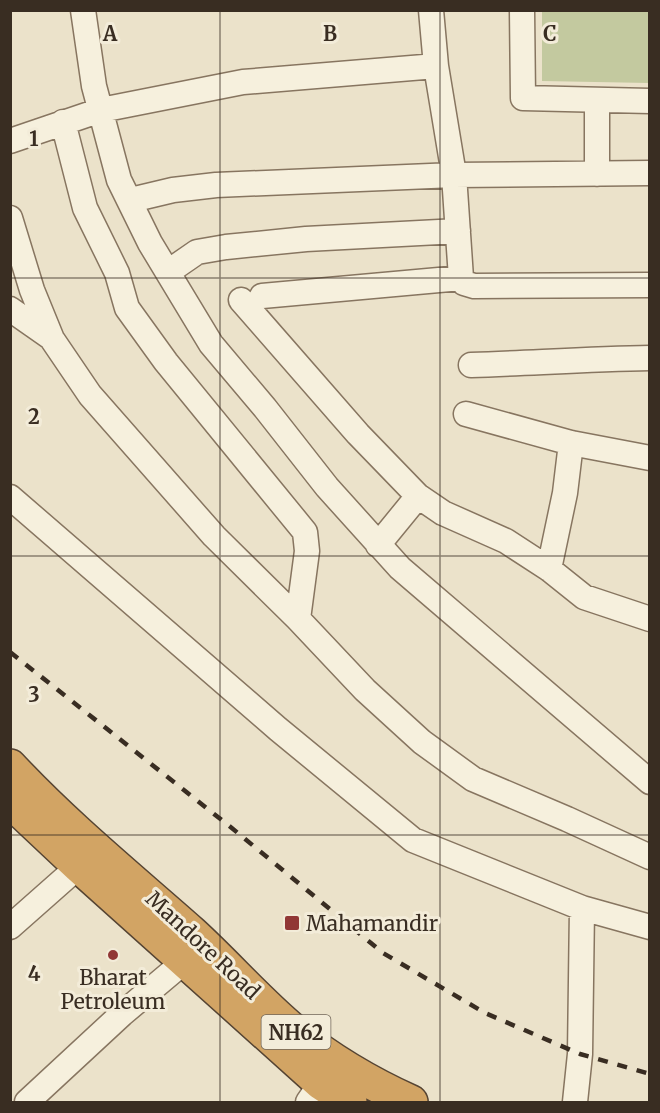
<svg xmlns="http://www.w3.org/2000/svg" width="660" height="1113" viewBox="0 0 660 1113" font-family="Merriweather,serif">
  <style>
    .green { fill: #c3c99f }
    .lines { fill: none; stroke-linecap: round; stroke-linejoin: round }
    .minor-casing { stroke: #877560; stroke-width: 27 }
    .highway-casing { stroke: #543; stroke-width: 36 }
    .minor { stroke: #f6f0dd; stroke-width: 24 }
    .highway { stroke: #d2a464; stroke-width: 33 }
    .rail { stroke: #392d22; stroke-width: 4.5; stroke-dasharray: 10 10; stroke-linecap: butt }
    .grid { fill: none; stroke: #392d22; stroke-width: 1.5; stroke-opacity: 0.55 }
    .poi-dot { fill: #913735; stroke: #f3ecd9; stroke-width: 2 }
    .labels { text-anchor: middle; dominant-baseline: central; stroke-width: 6; stroke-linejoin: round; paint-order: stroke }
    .shield { fill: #f3ecd9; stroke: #716659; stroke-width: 1.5 }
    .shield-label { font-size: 20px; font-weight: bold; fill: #392d22 }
    .poi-label { font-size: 21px; fill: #392d22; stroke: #f3ecd9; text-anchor: start }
    .street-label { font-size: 21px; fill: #392d22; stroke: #f3ecd9 }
    .grid-label { font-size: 20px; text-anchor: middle; font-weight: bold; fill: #392d22; stroke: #f3ecd9; stroke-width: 6; stroke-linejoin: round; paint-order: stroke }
  </style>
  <rect width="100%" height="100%" fill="#ebe2ca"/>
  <!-- green -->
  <path class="green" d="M542,11H649V83L542,81Z"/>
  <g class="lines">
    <defs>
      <path id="minor" d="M83,10L94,86L119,180L150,243L211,344L265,408L327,487L400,568L650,782
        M522,10L523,98L650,101
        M436,66L454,175L650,173
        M597,100V174
        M63,122L85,208L117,273L127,308L166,362L305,532L307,551L298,619
        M10,141L101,110L243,82L436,66L431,10
        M131,200L173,190L216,185L454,175L461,278L464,283L474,286L650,285
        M10,218L32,290L52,339L90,395L214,536L298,619L365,690L422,742L473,779L567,819L650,857
        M168,272L197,252L226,247L306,239L458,231
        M262,296L461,278
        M241,300L358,434L418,496L443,513L506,541L549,569L584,597L650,619
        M10,309L50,337
        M471,365C531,363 590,359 650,358
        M466,414L571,443L650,458
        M10,497L278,729L413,840L582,908L580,1054L575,1102
        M378,545L418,496
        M549,569L565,493L571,443
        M582,908L650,927
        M10,927L79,866
        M27,1102L122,1014L185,961
        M308,1102L321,1083"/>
      <path id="highway" d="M10,766C66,826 131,879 192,933C227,965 258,1001 294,1031C330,1060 369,1083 411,1102
        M10,801L79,866L321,1083L350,1102"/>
    </defs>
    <!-- minor casing -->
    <use href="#minor" class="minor-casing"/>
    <!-- highway casing -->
    <use href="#highway" class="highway-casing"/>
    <!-- minor -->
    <use href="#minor" class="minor"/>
    <!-- highway -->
    <use href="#highway" class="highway"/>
    <!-- rail -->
    <path class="rail" d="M10,652L233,829L383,953L485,1013L580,1054L650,1074"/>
  </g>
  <!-- grid -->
  <path class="grid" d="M220,10V1102M440,10V1102M10,278H650M10,556H650M10,835H650"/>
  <!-- markers -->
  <g class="poi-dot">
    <rect x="284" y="915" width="16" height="16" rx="3"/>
    <circle cx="113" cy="955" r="6"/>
  </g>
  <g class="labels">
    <!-- shield labels -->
    <rect class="shield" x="261.5" y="1015" width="69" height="34" rx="4.5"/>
    <g class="shield-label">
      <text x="296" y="1032">NH62</text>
    </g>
    <!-- poi labels -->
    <g class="poi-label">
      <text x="306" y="923">Mahamandir</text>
      <text x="113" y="977" text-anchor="middle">Bharat<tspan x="113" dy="24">Petroleum</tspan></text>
    </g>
    <!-- street labels -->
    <g class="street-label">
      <text transform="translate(203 945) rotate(43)">Mandore Road</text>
    </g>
  </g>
  <g class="grid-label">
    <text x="110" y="41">A</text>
    <text x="330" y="41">B</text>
    <text x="550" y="41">C</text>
    <text x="34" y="146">1</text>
    <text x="34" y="424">2</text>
    <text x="34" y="702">3</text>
    <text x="34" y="981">4</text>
  </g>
  <!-- border -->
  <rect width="660" height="1113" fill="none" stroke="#392d22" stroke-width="24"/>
</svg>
